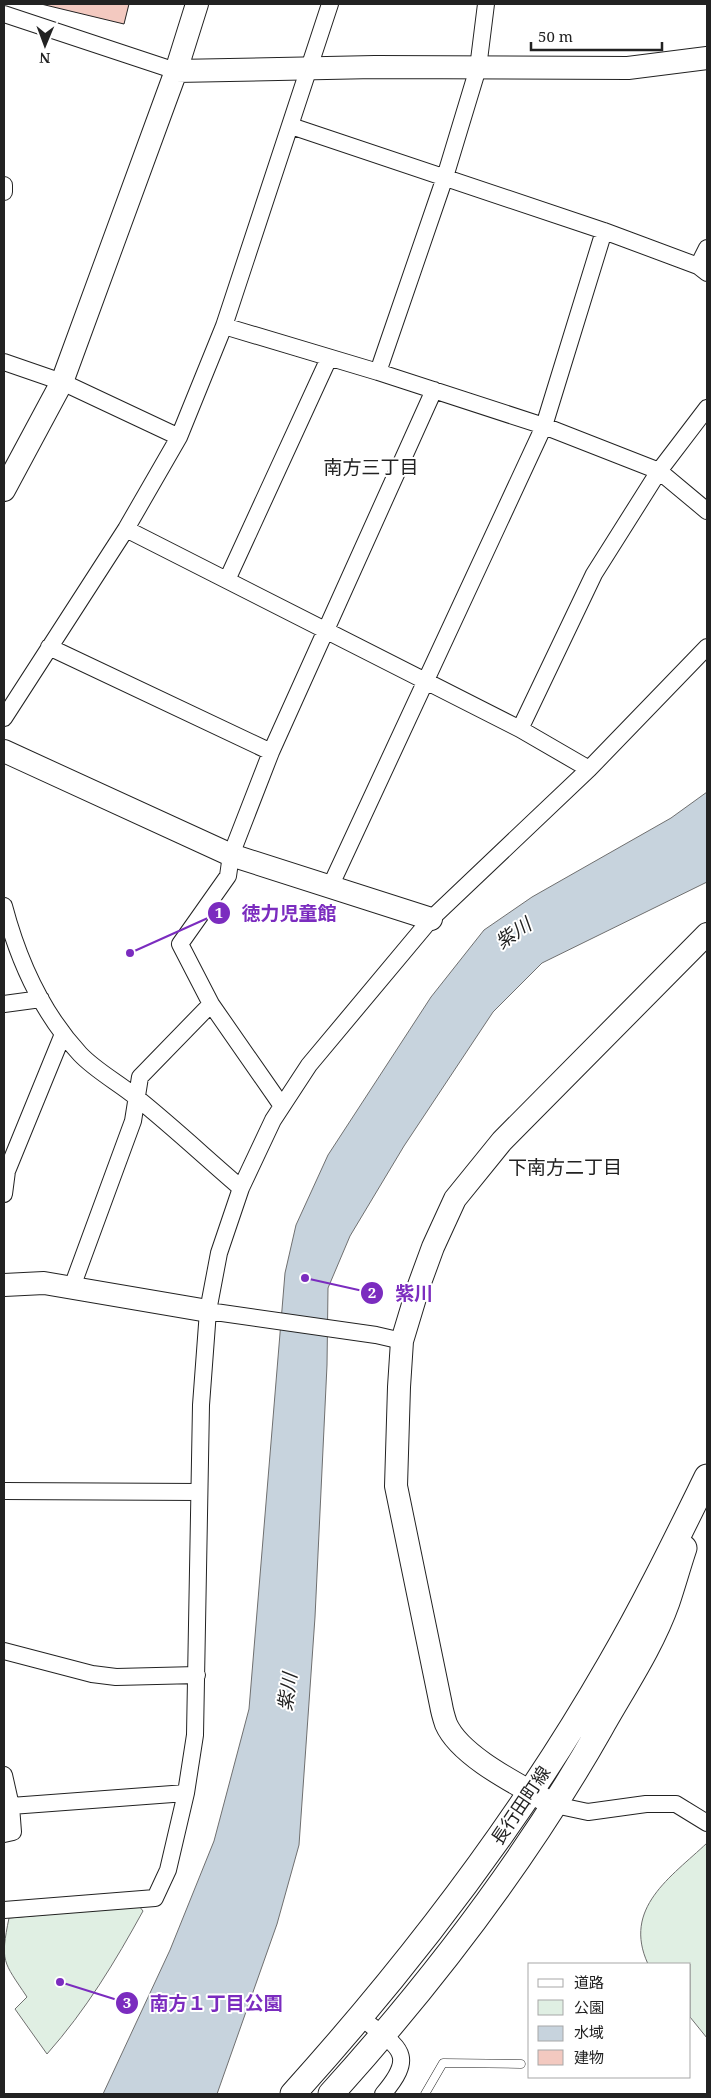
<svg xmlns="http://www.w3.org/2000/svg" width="711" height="2098" viewBox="0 0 711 2098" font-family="'Noto Serif','Noto Sans JP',serif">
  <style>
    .green { fill: #e0efe3; stroke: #6f6f6f }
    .water { fill: #c7d3dd; stroke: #6f6f6f }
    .building { fill: #f3c9c0; stroke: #222 }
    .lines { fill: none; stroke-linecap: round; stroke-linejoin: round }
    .lane-casing { stroke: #222; stroke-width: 9 }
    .street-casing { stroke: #222; stroke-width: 18 }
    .secondary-casing { stroke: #222; stroke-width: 24 }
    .primary-casing { stroke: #222; stroke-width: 27 }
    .lane { stroke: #fff; stroke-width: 8 }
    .street { stroke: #fff; stroke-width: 16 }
    .secondary { stroke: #fff; stroke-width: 22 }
    .primary { stroke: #fff; stroke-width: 25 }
    .labels { text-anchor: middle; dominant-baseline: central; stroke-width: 4; stroke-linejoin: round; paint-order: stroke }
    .street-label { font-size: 18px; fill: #222; stroke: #fff }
    .neighbourhood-label { font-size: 19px; fill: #222; stroke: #fff }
    .water-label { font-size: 19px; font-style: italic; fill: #222; stroke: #fff }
    .leader { fill: none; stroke: #7b2cbf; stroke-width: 2 }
    .callout-dot { fill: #7b2cbf; stroke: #fff; stroke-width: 2 }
    .mark-label { font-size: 15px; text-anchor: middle; font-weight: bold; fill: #fff }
    .callout-label { font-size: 19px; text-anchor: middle; font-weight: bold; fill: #7b2cbf; stroke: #fff; stroke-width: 4; stroke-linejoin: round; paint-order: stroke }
  </style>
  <rect width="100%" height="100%" fill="#fff"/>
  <!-- green -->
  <path class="green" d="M707,1843V2038L690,2017V1964H648C622,1908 671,1877 707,1843Z
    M139,1906L143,1911C115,1962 86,2010 47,2054L15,2009L27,1997C3,1961 0,1962 9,1918Z"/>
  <!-- water -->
  <path class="water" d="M707,792V882L542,963L493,1012L404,1146L350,1236L328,1288L327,1365L315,1617L299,1845L277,1924L217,2094H103L170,1950L214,1841L249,1709L285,1273L296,1225L328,1155L431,997L484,930L532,897L671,818Z"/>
  <!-- building -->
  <path class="building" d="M41,4H129L124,24Z"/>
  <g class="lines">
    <defs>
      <path id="lane" d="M425,2094L443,2063L521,2064"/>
      <path id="street" d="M4,14L176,71
        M291,126L604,231L698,266L707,273
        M4,185V192
        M698,266L707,248
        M224,326L378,372L544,426L659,471L707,511
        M4,362L62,382L179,437
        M378,372L445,177L478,68L486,4
        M126,529L520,729L589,769
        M227,580L329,358
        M49,647L271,752
        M4,718L126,529L179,437L224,326L330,4
        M520,729L594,574L659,471L707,408
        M330,887L544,426L604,231
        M4,906C18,959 42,1013 80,1054C96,1071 119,1083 137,1098C173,1127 206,1158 241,1188
        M4,1004L41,999
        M282,1106L211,1004L180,944L228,876L231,855L271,752L434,390
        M4,1168L7,1171L4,1194
        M7,1171L63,1034
        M72,1287L133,1121L140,1077L211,1004
        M208,1311L376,1335L402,1341
        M4,1491L199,1492
        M4,1651L92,1674L116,1677L197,1675
        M4,1775L11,1806L13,1832L4,1834
        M555,1805L588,1812L646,1804H676L707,1823
        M11,1806L186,1793
        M4,1910L155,1898L168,1870L186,1793L195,1735L201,1405L208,1311L219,1253L241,1188L273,1120L309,1065L431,919L589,769L707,647
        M362,2018C396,2047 419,2052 383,2094"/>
      <path id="secondary" d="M176,71L375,67L628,68L707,58
        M4,490L62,382L176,71L197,4
        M4,751L231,855L431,919
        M4,1285L44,1283L208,1311
        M547,1801C517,1784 460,1756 446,1724C444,1718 442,1711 441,1705L396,1486L399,1387L402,1341L418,1288L433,1247L455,1199L502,1141L707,934"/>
      <path id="primary" d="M293,2094C412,1962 521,1819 610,1664C645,1604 676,1540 707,1477
        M331,2094C433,1981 525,1861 600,1729C623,1688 651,1647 667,1602C673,1584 678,1566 684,1548"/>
    </defs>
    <!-- lane casing -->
    <use href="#lane" class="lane-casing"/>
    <!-- street casing -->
    <use href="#street" class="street-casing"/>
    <!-- secondary casing -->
    <use href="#secondary" class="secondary-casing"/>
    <!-- primary casing -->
    <use href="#primary" class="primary-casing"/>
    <!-- lane -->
    <use href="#lane" class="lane"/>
    <!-- street -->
    <use href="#street" class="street"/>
    <!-- secondary -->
    <use href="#secondary" class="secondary"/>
    <!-- primary -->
    <use href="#primary" class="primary"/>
  </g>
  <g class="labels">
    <!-- street labels -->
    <g class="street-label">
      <text transform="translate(520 1805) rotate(-56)">長行田町線</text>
    </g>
    <!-- neighbourhood labels -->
    <g class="neighbourhood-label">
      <text x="371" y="467">南方三丁目</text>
      <text x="565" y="1167">下南方二丁目</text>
    </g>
    <!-- water labels -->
    <g class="water-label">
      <text transform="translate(513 933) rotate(-34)">紫川</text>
      <text transform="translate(287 1692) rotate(-82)">紫川</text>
    </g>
  </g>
  <!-- callouts -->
  <path class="leader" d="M130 953L219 913M305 1278L372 1293M60 1982L127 2003"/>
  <g class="callout-dot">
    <circle cx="130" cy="953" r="5"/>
    <circle cx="305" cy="1278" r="5"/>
    <circle cx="60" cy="1982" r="5"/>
    <circle cx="219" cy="913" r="12"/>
    <circle cx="372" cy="1293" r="12"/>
    <circle cx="127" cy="2003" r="12"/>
  </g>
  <g class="mark-label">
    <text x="219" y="918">1</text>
    <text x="372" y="1298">2</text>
    <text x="127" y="2008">3</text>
  </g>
  <g class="callout-label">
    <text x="289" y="920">徳力児童館</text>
    <text x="414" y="1300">紫川</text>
    <text x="216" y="2010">南方１丁目公園</text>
  </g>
  <!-- border -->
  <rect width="711" height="2098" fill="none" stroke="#222222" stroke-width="10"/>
  <!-- legend -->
  <rect x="528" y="1963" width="162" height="115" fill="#ffffff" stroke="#a7a7a7"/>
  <rect x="538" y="1979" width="25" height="8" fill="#ffffff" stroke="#a7a7a7"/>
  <text x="574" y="1988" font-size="15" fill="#222222">道路</text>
  <rect x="538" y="2000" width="25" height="15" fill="#e0efe3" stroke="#a7a7a7"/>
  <text x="574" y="2013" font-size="15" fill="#222222">公園</text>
  <rect x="538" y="2026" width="25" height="15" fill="#c7d3dd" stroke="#a7a7a7"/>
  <text x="574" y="2038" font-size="15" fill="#222222">水域</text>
  <rect x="538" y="2050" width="25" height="15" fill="#f3c9c0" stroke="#a7a7a7"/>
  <text x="574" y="2063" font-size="15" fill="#222222">建物</text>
  <!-- north arrow -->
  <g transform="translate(45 45) rotate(181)" stroke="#ffffff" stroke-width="4" paint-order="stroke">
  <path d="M0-4L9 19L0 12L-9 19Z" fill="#222222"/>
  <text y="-8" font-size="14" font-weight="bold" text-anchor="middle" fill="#222222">N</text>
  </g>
  <!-- scale -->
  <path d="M531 42v8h131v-8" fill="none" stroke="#222222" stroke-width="2.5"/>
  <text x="538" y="42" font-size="15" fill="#222222" stroke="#ffffff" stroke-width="4" paint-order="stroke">50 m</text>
</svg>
